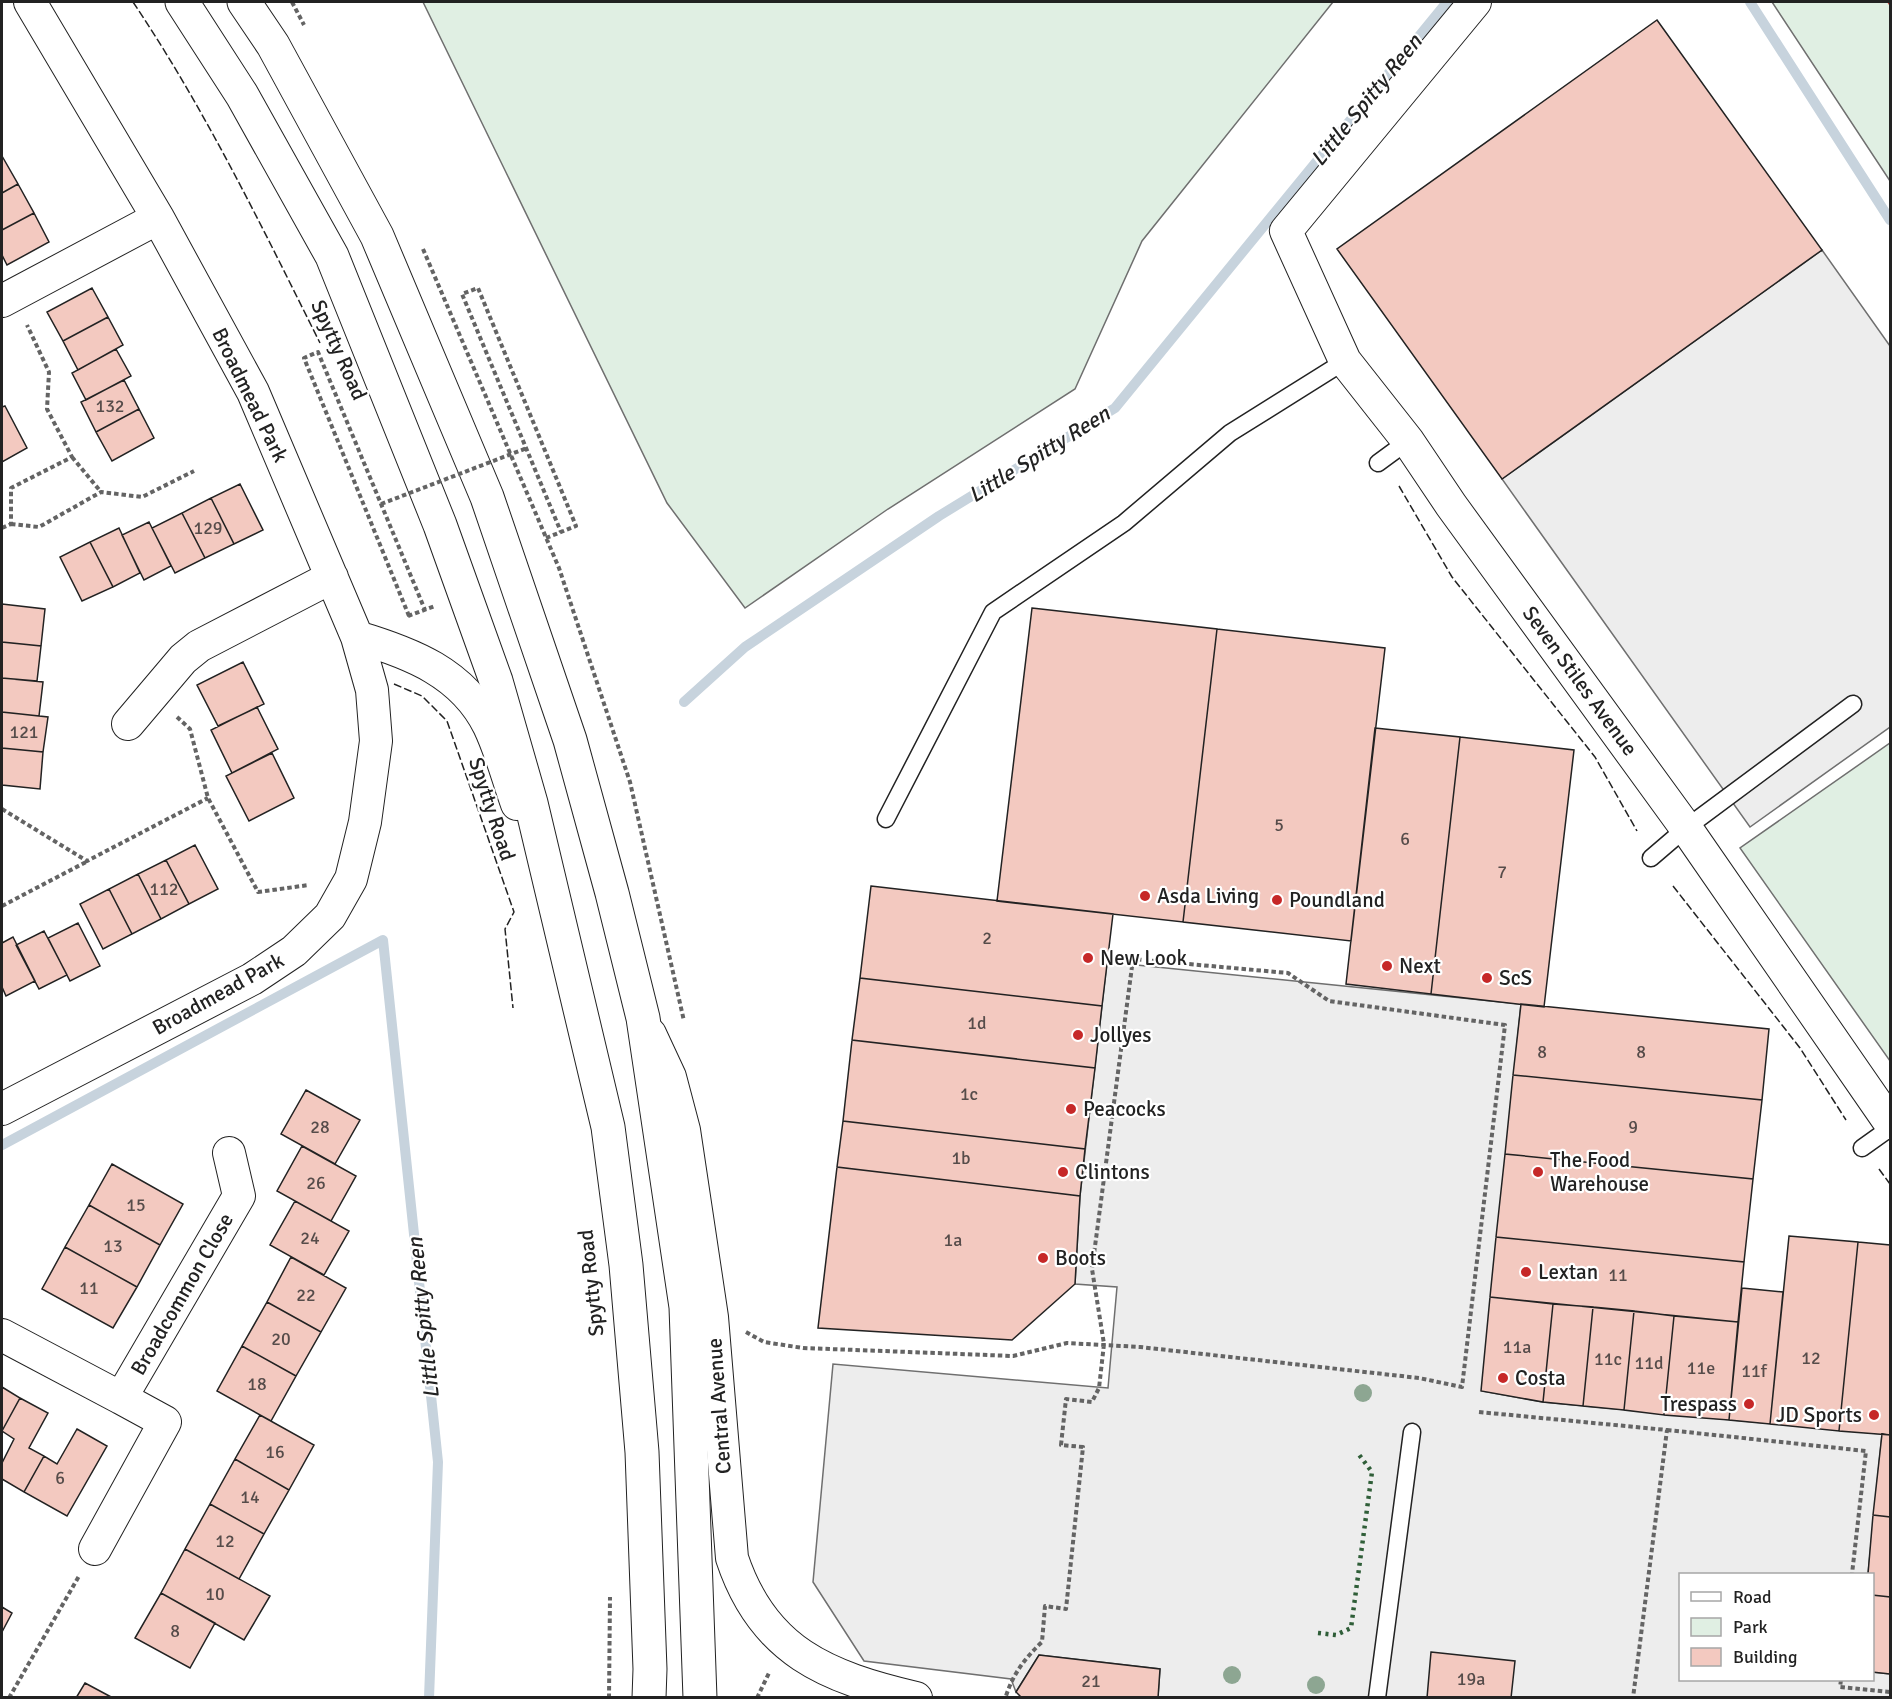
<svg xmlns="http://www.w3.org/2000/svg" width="1892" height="1699" viewBox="0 0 1892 1699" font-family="Signika,sans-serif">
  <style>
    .green { fill: #e0efe3; stroke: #6f6f6f; stroke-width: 1.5 }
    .parking { fill: #ededed; stroke: #6f6f6f; stroke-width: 1.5 }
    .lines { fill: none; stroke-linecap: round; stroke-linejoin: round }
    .stream { stroke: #c7d3dd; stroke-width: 10 }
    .building { fill: #f3c9c0; stroke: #222; stroke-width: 1.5 }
    .lane-casing { stroke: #222; stroke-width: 19 }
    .street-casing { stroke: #222; stroke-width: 34 }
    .primary-casing { stroke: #222; stroke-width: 35 }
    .path { stroke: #646464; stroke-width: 4; stroke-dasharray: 4.5 3; stroke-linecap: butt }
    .lane { stroke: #fff; stroke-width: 16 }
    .street { stroke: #fff; stroke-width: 32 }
    .primary { stroke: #fff; stroke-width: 33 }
    .path-bridge { stroke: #646464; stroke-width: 4; stroke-dasharray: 4.5 3; stroke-linecap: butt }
    .hedge { stroke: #2f5e38; stroke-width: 4.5; stroke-dasharray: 3 4.5; stroke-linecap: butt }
    .fence { stroke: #222; stroke-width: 1.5; stroke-dasharray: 8 3; stroke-linecap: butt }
    .power { stroke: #c62828; stroke-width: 1.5; stroke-dasharray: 21 4.5 3 4.5; stroke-linecap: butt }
    .tree { fill: #8da692 }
    .poi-dot { fill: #c62828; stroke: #fff; stroke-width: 2 }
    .labels { text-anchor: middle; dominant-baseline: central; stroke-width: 4.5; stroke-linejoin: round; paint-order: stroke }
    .number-label { font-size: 18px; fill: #564c4a }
    .street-label { font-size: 21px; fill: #222; stroke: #fff }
    .poi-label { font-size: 21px; fill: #222; stroke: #fff; text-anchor: start }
    .water-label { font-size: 22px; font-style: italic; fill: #222; stroke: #fff }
  </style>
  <rect width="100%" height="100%" fill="#fff"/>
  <!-- green -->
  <path class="green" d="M423,2H1333L1142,241L1075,389L888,509L745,608L667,503Z
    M1772,2H1890V181Z
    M1890,743V1061L1740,848Z"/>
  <!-- parking -->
  <path class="parking" d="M1822,250L1890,346V727L1750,827L1502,479Z
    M1107,962L1521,1004L1482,1391L1543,1402L1882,1434L1868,1574H1680V1680H1872L1873,1672L1890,1674V1697H1158L1160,1669L1039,1655L1016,1692L1011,1679L864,1661L813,1582L833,1364L1108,1388L1117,1287L1075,1284L1080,1196Z"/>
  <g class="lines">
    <!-- stream -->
    <path class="stream" d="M1750,2L1890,220
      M684,702L745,647L939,516L1115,408L1447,2
      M2,1145L383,940L438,1462L429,1698"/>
  </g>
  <!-- building -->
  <path class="building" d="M1657,20L1822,250L1502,479L1337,249Z
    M2,156L18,184L2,193Z
    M18,184L34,213L2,230V193Z
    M34,213L49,242L7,265L2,255V230Z
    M92,288L108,317L63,341L47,312Z
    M108,317L123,345L78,370L63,341Z
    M116,349L131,376L86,400L72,373Z
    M124,380L139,409L96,432L81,402Z
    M5,406L27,448L2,462V407Z
    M139,409L154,438L112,461L96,432Z
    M240,484L263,530L234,544L211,498Z
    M211,498L234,544L205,558L182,513Z
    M182,513L205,558L175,573L152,528Z
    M149,522L171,566L144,580L122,535Z
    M119,528L140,573L113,587L90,542Z
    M90,542L113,587L82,601L60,557Z
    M2,604L45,609L41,646L2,642Z
    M1032,608L1217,629L1183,922L997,901Z
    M1217,629L1385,648L1351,941L1183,922Z
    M2,642L41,646L37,681L2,678Z
    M243,662L264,704L218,726L197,685Z
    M2,678L43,682L39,716L2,712Z
    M257,707L278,749L232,773L211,730Z
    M2,712L48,717L43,752L2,748Z
    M1375,728L1460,737L1431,994L1346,984Z
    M1460,737L1574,750L1544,1007L1431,994Z
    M2,748L43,752L40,789L2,785Z
    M272,753L294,798L249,821L226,776Z
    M195,845L218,889L189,904L166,860Z
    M166,860L189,904L161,919L138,874Z
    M138,874L161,919L132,934L109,889Z
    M871,886L1113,914L1102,1006L860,978Z
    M109,889L132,934L103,949L80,904Z
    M78,923L100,966L70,981L48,938Z
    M44,931L67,975L39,989L16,945Z
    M13,937L35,981L6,996L2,987V943Z
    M860,978L1102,1006L1095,1068L852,1040Z
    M1521,1004L1769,1029L1762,1100L1513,1075Z
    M852,1040L1095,1068L1085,1149L843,1121Z
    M1513,1075L1762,1100L1753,1179L1505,1154Z
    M306,1090L360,1120L335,1164L281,1134Z
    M843,1121L1085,1149L1080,1196L837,1167Z
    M302,1146L356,1176L331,1221L277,1191Z
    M1505,1154L1753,1179L1744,1262L1496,1237Z
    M112,1164L183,1204L160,1245L89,1205Z
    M837,1167L1080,1196L1075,1284L1012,1340L818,1328Z
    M295,1201L349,1231L324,1275L270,1245Z
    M89,1205L160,1245L137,1287L65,1247Z
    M1789,1236L1858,1242L1839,1431L1770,1424Z
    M1496,1237L1744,1262L1738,1322L1490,1297Z
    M1858,1242L1890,1245V1435L1839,1431Z
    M65,1247L137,1287L113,1328L42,1289Z
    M291,1257L346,1288L321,1332L267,1302Z
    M1742,1288L1783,1292L1770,1424L1729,1420Z
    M1490,1297L1553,1304L1543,1402L1481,1391Z
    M267,1302L321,1332L296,1376L242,1346Z
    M1553,1304L1593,1307L1583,1406L1543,1402Z
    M1593,1307L1634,1311L1624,1410L1583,1406Z
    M1634,1311L1674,1316L1664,1415L1624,1410Z
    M1674,1316L1738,1322L1729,1420L1664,1415Z
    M242,1346L296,1376L271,1421L217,1391Z
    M2,1387L20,1398L2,1431Z
    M20,1398L48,1413L29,1448L44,1456L24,1492L2,1479V1463L14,1439L2,1431Z
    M260,1415L314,1445L289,1490L235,1459Z
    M77,1429L107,1446L67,1516L24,1492L44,1456L57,1464Z
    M1882,1434L1890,1435V1517L1873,1515Z
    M235,1459L289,1490L264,1534L210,1504Z
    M210,1504L264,1534L239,1579L185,1549Z
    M1873,1515L1890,1517V1597L1872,1595V1574H1868Z
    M185,1549L270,1596L244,1640L161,1593Z
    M161,1593L215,1623L190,1668L135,1638Z
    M1872,1595L1890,1597V1674L1872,1672Z
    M2,1607L12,1613L2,1632Z
    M1431,1652L1515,1661L1511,1698H1427Z
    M1039,1655L1160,1669L1158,1698H1022L1016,1692Z
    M85,1683L113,1698H76Z"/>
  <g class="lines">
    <defs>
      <path id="lane" d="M1378,463L1408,441
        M886,819L993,612L1124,523L1230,433L1345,361
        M1651,858L1686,828L1853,704
        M1862,1148L1890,1128
        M1377,1698L1412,1432"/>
      <path id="street" d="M1475,2L1286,231L1345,361L1408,441L1451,505L1686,828L1890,1123
        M2,301L158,218
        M357,637C411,653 463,673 489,726C501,751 508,779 517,804
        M128,724L183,659L199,646L332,577
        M650,1034L670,1077L684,1130L712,1317L732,1558C763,1652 827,1677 916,1698
        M2,1109L252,979L294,951L330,916L351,879L365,822L376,741L372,690L357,637L253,392L158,218L30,2
        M2,1335L121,1398
        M95,1549L165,1422L121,1398L239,1196L229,1153"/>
      <path id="primary" d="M182,2L242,95L332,256L440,525L496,681L531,803L608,1127L626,1265L642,1452L650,1669L649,1698
        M244,2L273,45L377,236L487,497L570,740L612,893L643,1018L686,1307L700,1698"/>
    </defs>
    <!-- lane casing -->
    <use href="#lane" class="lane-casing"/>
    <!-- street casing -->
    <use href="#street" class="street-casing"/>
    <!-- primary casing -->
    <use href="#primary" class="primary-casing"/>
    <!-- path -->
    <path class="path" d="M292,2L304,25
      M423,249L559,568L630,782L684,1021
      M72,457L101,492
      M11,524L39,527L101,492L142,497L194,471
      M2,528L11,524V488L72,457L47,409L49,372L27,325
      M546,538L576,526L478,288L462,294L561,532
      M408,616L435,606
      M409,616L304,358L318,352L425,610
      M177,717L190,729L208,798L258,892L309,885
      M2,809L87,861L208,798
      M2,906L86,862
      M746,1332L764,1342L803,1348L909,1352L1013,1356L1067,1343L1140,1347L1419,1378L1462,1387L1505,1025L1329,1001L1288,973L1133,959L1092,1269L1104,1344L1099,1388L1092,1402L1066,1399L1061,1445L1083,1447L1066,1609L1045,1606L1042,1642C1025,1658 1013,1674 1006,1696
      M1479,1412L1667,1430L1633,1698
      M1667,1430L1866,1451L1852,1574
      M1841,1680L1840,1687L1890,1692
      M9,1698L79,1576
      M609,1698L610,1597
      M757,1698L769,1673"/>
    <!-- lane -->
    <use href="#lane" class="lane"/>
    <!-- street -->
    <use href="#street" class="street"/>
    <!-- primary -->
    <use href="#primary" class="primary"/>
    <!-- path-bridge -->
    <path class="path-bridge" d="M381,504L527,448"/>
    <!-- hedge -->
    <path class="hedge" d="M1318,1633L1336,1635L1351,1628L1372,1472L1357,1452"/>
    <!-- fence -->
    <path class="fence" d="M133,2C205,109 262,227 320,343
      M1399,486L1452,577L1595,757L1637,831
      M394,684L422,696L447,721L514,912L505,929L513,1008
      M1673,886L1800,1048L1846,1120
      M1879,1169L1890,1184"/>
    <!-- power -->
    <path class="power" d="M1888,2L1890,5"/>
  </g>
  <!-- trees -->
  <g class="tree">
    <circle cx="1363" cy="1393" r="9"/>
    <circle cx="1232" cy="1675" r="9"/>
    <circle cx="1316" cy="1685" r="9"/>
  </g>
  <!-- markers -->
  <g class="poi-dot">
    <circle cx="1145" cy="896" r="6"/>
    <circle cx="1277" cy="900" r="6"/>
    <circle cx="1088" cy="958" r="6"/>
    <circle cx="1387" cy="966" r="6"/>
    <circle cx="1487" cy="978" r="6"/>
    <circle cx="1078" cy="1035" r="6"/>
    <circle cx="1071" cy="1109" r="6"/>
    <circle cx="1063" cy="1172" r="6"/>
    <circle cx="1538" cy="1172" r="6"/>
    <circle cx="1043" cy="1258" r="6"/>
    <circle cx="1526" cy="1272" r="6"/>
    <circle cx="1503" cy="1378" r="6"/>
    <circle cx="1749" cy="1404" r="6"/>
    <circle cx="1874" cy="1415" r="6"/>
  </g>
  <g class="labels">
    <!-- number labels -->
    <g class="number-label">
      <text x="110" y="406">132</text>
      <text x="208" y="528">129</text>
      <text x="24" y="732">121</text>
      <text x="1279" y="825">5</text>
      <text x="1405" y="839">6</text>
      <text x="1502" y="872">7</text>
      <text x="164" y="889">112</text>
      <text x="987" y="938">2</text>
      <text x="977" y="1023">1d</text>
      <text x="1542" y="1052">8</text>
      <text x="1641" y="1052">8</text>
      <text x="969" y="1094">1c</text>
      <text x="320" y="1127">28</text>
      <text x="1633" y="1127">9</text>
      <text x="961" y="1158">1b</text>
      <text x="316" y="1183">26</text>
      <text x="136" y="1205">15</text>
      <text x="310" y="1238">24</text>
      <text x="953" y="1240">1a</text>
      <text x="113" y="1246">13</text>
      <text x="1618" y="1275">11</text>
      <text x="89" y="1288">11</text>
      <text x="306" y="1295">22</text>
      <text x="281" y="1339">20</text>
      <text x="1517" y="1347">11a</text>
      <text x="1811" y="1358">12</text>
      <text x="1608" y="1359">11c</text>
      <text x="1649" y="1363">11d</text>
      <text x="1701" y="1368">11e</text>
      <text x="1754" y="1371">11f</text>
      <text x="257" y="1384">18</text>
      <text x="275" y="1452">16</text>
      <text x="60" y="1478">6</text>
      <text x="250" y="1497">14</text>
      <text x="225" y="1541">12</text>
      <text x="215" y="1594">10</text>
      <text x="175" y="1631">8</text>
      <text x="1471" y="1679">19a</text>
      <text x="1091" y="1681">21</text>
    </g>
    <!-- street labels -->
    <g class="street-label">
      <text transform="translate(339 350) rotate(66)">Spytty Road</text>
      <text transform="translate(250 395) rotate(64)">Broadmead Park</text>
      <text transform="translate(1580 681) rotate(54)">Seven Stiles Avenue</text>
      <text transform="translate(492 809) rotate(72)">Spytty Road</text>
      <text transform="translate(218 994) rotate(-29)">Broadmead Park</text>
      <text transform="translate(591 1283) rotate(-96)">Spytty Road</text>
      <text transform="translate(182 1294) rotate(-60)">Broadcommon Close</text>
      <text transform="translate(719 1406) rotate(-94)">Central Avenue</text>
    </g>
    <!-- poi labels -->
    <g class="poi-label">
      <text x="1157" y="896">Asda Living</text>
      <text x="1289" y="900">Poundland</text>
      <text x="1100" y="958">New Look</text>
      <text x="1399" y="966">Next</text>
      <text x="1499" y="978">ScS</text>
      <text x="1090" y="1035">Jollyes</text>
      <text x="1083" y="1109">Peacocks</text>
      <text x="1550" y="1160">The Food<tspan x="1550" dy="24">Warehouse</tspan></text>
      <text x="1075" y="1172">Clintons</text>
      <text x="1055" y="1258">Boots</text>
      <text x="1538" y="1272">Lextan</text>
      <text x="1515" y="1378">Costa</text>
      <text x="1737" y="1404" text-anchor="end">Trespass</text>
      <text x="1862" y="1415" text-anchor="end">JD Sports</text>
    </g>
    <!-- water labels -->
    <g class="water-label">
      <text transform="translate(1366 100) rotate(-51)">Little Spitty Reen</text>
      <text transform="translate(1039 454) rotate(-32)">Little Spitty Reen</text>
      <text transform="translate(423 1318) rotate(-96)">Little Spitty Reen</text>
    </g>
  </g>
  <!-- border -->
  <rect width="1892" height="1699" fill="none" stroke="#222222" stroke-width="6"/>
  <!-- legend -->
  <rect x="1679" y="1573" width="195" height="108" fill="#ffffff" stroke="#a7a7a7" stroke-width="1.5"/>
  <rect x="1691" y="1592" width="30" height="9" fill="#ffffff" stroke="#a7a7a7" stroke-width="1.5"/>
  <text x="1733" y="1603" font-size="18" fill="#222222">Road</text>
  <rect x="1691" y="1618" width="30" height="18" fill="#e0efe3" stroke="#a7a7a7" stroke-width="1.5"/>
  <text x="1733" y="1633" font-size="18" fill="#222222">Park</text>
  <rect x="1691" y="1648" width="30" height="18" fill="#f3c9c0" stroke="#a7a7a7" stroke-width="1.5"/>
  <text x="1733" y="1663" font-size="18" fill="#222222">Building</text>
</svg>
